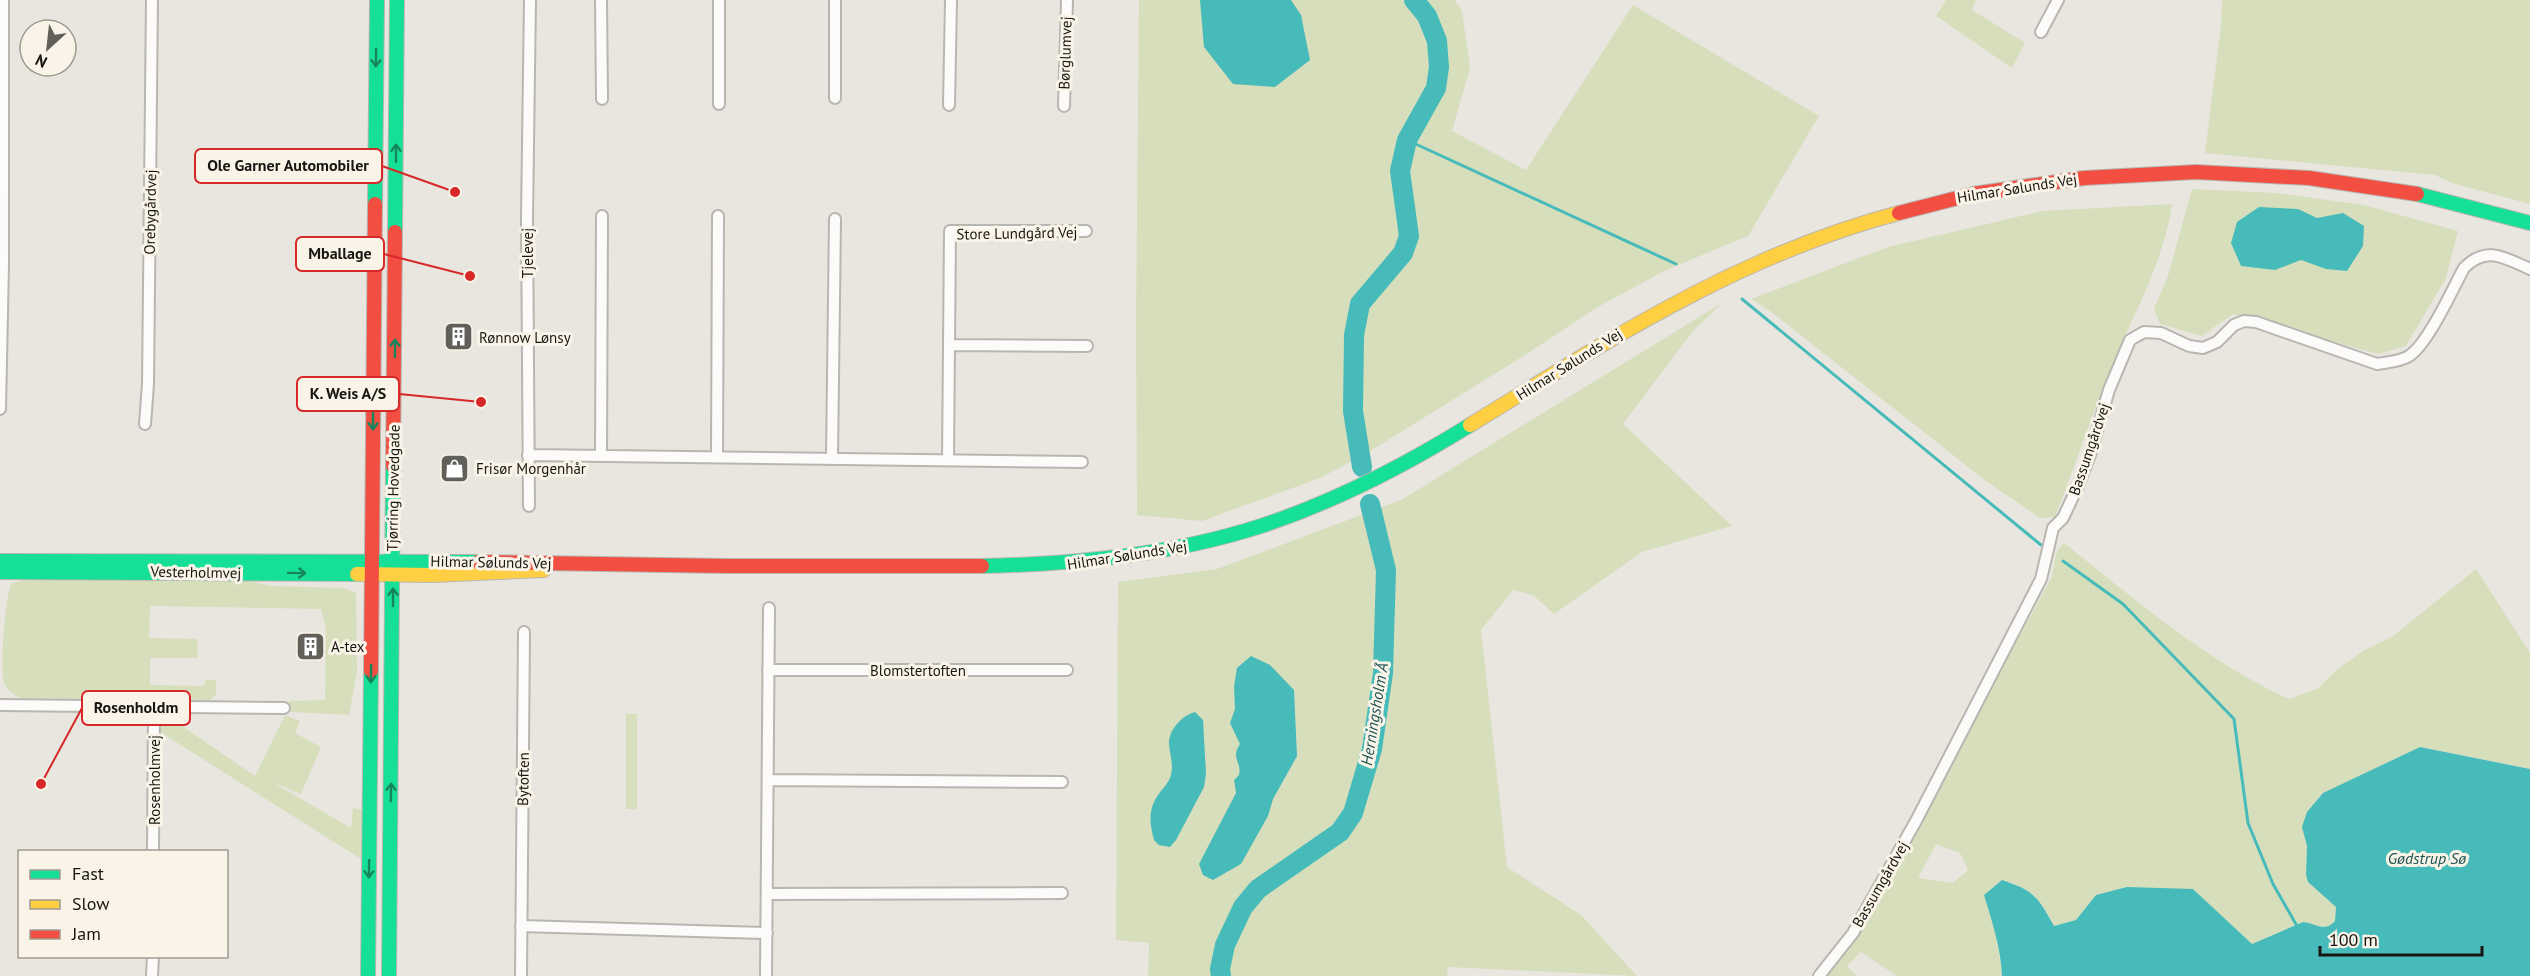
<svg xmlns="http://www.w3.org/2000/svg" width="2530" height="976" viewBox="0 0 2530 976" font-family="'PT Sans',sans-serif">
  <style>
    .green { fill: #d7debc; fill-rule: evenodd }
    .water { fill: #46bbb9 }
    .lines { fill: none; stroke-linecap: round; stroke-linejoin: round }
    .stream { stroke: #46bbb9; stroke-width: 3 }
    .river { stroke: #46bbb9; stroke-width: 20 }
    .street-casing { stroke: #b8b6b0; stroke-width: 14 }
    .fast-casing { stroke: #b8b6b0; stroke-width: 16 }
    .slow-casing { stroke: #b8b6b0; stroke-width: 16 }
    .jam-casing { stroke: #b8b6b0; stroke-width: 16 }
    .street { stroke: #fcfbfa; stroke-width: 10 }
    .fast { stroke: #16e098; stroke-width: 14 }
    .slow { stroke: #ffcf43; stroke-width: 14 }
    .jam { stroke: #f24e42; stroke-width: 14 }
    .oneway { stroke: #17855c }
    .labels { text-anchor: middle; dominant-baseline: central; stroke-width: 6; stroke-linejoin: round; paint-order: stroke }
    .street-label { font-size: 15px; fill: #181612; stroke: #faf4e8 }
    .poi-label { font-size: 15px; fill: #181612; stroke: #faf4e8; text-anchor: start }
    .water-label { font-size: 16px; font-style: italic; fill: #1b5353; stroke: #faf4e8 }
    .leader { fill: none; stroke: #d62828; stroke-width: 2 }
    .callout-dot { fill: #d62828; stroke: #faf4e8; stroke-width: 2 }
    .callout { fill: #faf4e8; stroke: #d62828; stroke-width: 2 }
    .callout-label { font-size: 16px; text-anchor: middle; font-weight: bold; fill: #181612 }
  </style>
  <rect width="100%" height="100%" fill="#e9e6df"/>
  <!-- green -->
  <path class="green" d="M1139,0H1455L1462,11L1470,68L1452,131L1526,170L1633,5L1819,116L1748,236L1666,270L1596,308L1522,357L1367,453L1320,478L1202,521L1137,515L1136,323Z
    M1946,0H1976L1972,10L2025,43L2012,68L1936,16Z
    M2222,0H2530V204L2452,183L2435,175L2205,153L2221,26Z
    M2192,189L2277,193L2364,205L2458,231L2446,278L2406,346L2378,354L2233,314L2202,336L2160,324L2154,309L2168,276Z
    M2172,204C2165,252 2144,295 2124,338C2098,396 2078,458 2055,517L2040,518L1986,481L1770,311L1751,299L1888,247L2043,211Z
    M1722,303L1693,331L1623,424L1732,526L1642,552L1554,614L1533,595L1513,590L1481,630L1507,867L1581,915L1637,976L1448,967L1447,976H1148L1149,943L1116,940L1118,582L1217,569L1401,500Z
    M2064,543C2136,600 2206,661 2289,699L2317,689L2339,668L2363,651L2393,636L2476,569L2530,653V769L2420,747L2323,793L2307,812L2305,840L2307,846L2306,875L2312,886L2336,907L2335,921C2324,933 2316,923 2303,922L2252,944L2193,889L2096,895L2076,920L2054,926C2039,897 2034,890 2002,880L1984,895C1992,922 2001,948 2002,976H1897L1861,952L1847,966L1857,976H1823L1850,944L2052,577L2056,553ZM1936,844L1960,853L1968,870L1953,883L1918,878Z
    M29,578L241,580L272,586L343,588L356,593L357,672L349,715L291,712L289,701L325,700L326,628L321,609L150,606L149,638L197,639L198,658H150V685L204,686L206,680H216V695L210,700L21,698C14,695 7,691 4,682C0,666 5,601 11,584Z
    M626,714H637V809H626Z
    M166,715L255,776L285,715L300,721L295,733L321,747L301,794L272,782L351,828L353,808L362,810L361,859L160,732Z"/>
  <!-- water -->
  <path class="water" d="M1200,0H1291L1301,15L1310,60L1275,87L1233,84L1204,47Z
    M2259,207L2298,209L2317,218L2343,213L2364,226L2363,246L2347,271L2326,269L2301,260L2275,270L2241,266L2231,243L2237,222Z
    M1251,656L1270,665L1294,690L1297,756L1273,799L1268,816L1241,864L1213,880L1203,875L1199,864L1236,793L1234,780L1239,775C1242,761 1230,759 1240,744L1230,723L1235,709L1234,686L1237,668Z
    M1195,712L1203,720L1206,774L1204,787L1176,840L1170,847L1159,845L1154,840C1149,821 1148,807 1161,791C1165,786 1169,782 1171,775C1174,763 1169,754 1169,742C1170,728 1183,715 1195,712Z
    M2420,747L2530,769V976H2002C2001,948 1992,922 1984,895L2002,880C2035,891 2038,897 2054,926L2076,920L2096,895L2127,887L2193,889L2252,944L2303,922C2316,923 2324,933 2335,921L2336,907L2308,882L2306,875L2307,846L2302,827L2307,812L2323,793Z"/>
  <g class="lines">
    <!-- stream -->
    <path class="stream" d="M1407,140L1676,264
      M1742,299L2041,545
      M2063,561L2123,604L2234,719L2248,823L2273,884L2297,926"/>
    <!-- river -->
    <path class="river" d="M1362,467L1353,411L1354,335L1360,304L1403,253L1409,236L1400,171L1407,140L1436,88L1439,67L1437,41L1427,16L1414,0
      M1221,976L1220,969L1225,945L1243,907L1258,889L1340,832L1353,813L1372,749L1383,673L1386,570L1370,504"/>
    <defs>
      <path id="street" d="M601,0L602,99
        M719,0V104
        M2041,32L2058,0
        M835,98V0
        M949,105L951,0
        M1064,106L1067,0
        M950,345L1087,346
        M0,409L3,264V0
        M145,424L148,384L152,0
        M528,455L1082,462
        M601,456L602,216
        M717,457L718,216
        M832,459L835,219
        M948,460L950,231H1086
        M529,506L527,218L530,0
        M768,670H1067
        M0,705L284,708
        M768,780L1062,782
        M153,852L154,708
        M767,894L1062,893
        M521,926L767,933
        M152,976L153,956
        M521,976L524,632
        M766,976L769,608
        M1819,976L1853,933L1917,819L2041,579L2053,528L2063,518L2078,486L2090,455L2109,390L2130,340L2144,332L2161,333L2189,346L2203,348L2217,342L2234,325L2244,321L2256,322L2377,364C2388,362 2399,362 2409,356C2428,344 2452,290 2464,268C2486,245 2505,258 2530,269"/>
      <path id="fast" d="M2417,194L2530,223
        M375,204L377,0
        M395,232L397,0
        M0,561L478,562
        M982,566C1076,564 1171,555 1261,526C1334,502 1404,466 1470,425
        M0,572L357,574
        M368,976L371,671
        M389,976L393,466"/>
      <path id="slow" d="M1470,425C1609,340 1739,255 1899,213
        M357,574L432,575L544,570"/>
      <path id="jam" d="M1899,213L1973,194L2084,178L2196,172L2309,178L2417,194
        M393,466L395,232
        M478,562L727,566H982
        M371,671L375,204"/>
    </defs>
    <!-- street casing -->
    <use href="#street" class="street-casing"/>
    <!-- fast casing -->
    <use href="#fast" class="fast-casing"/>
    <!-- slow casing -->
    <use href="#slow" class="slow-casing"/>
    <!-- jam casing -->
    <use href="#jam" class="jam-casing"/>
    <!-- street -->
    <use href="#street" class="street"/>
    <!-- fast -->
    <use href="#fast" class="fast"/>
    <!-- slow -->
    <use href="#slow" class="slow"/>
    <!-- jam -->
    <use href="#jam" class="jam"/>
  </g>
  <!-- one-way arrows -->
  <defs><path id="oneway-shaft" d="M-6 0H5M1.5-3L5.5 0L1.5 3" fill="none" stroke-width="1.6" stroke-linecap="round" stroke-linejoin="round" transform="scale(1.5)"/></defs>
  <g class="oneway">
    <use href="#oneway-shaft" transform="translate(376 58) rotate(91)"/>
    <use href="#oneway-shaft" transform="translate(396 153) rotate(-90)"/>
    <use href="#oneway-shaft" transform="translate(395 348) rotate(-89)"/>
    <use href="#oneway-shaft" transform="translate(373 421) rotate(90)"/>
    <use href="#oneway-shaft" transform="translate(297 573) rotate(1)"/>
    <use href="#oneway-shaft" transform="translate(393 597) rotate(-90)"/>
    <use href="#oneway-shaft" transform="translate(371 674) rotate(91)"/>
    <use href="#oneway-shaft" transform="translate(391 792) rotate(-89)"/>
    <use href="#oneway-shaft" transform="translate(369 869) rotate(91)"/>
  </g>
  <!-- icons -->
  <defs>
    <symbol id="building-square" viewBox="-11 -11 22 22"><rect x="-9" y="-9" width="18" height="18" rx="4" fill="#615f5a" stroke="#faf4e8"/><path d="M-4-6H4V6H1V3H-1V6H-4ZM-2.5-4.3h1.7v1.8h-1.7ZM.8-4.3h1.7v1.8H.8ZM-2.5-1h1.7V.8h-1.7ZM.8-1h1.7V.8H.8Z" fill="#fff"/></symbol>
    <symbol id="shop-square" viewBox="-11 -11 22 22"><rect x="-9" y="-9" width="18" height="18" rx="4" fill="#615f5a" stroke="#faf4e8"/><path d="M-5-2.5h2.3a2.7 3.5 0 0 1 5.4 0H5L5.5 6h-11ZM-1.5-2.5h3a1.5 2.3 0 0 0-3 0Z" fill="#fff"/></symbol>
  </defs>
  <g fill-rule="evenodd">
    <use href="#building-square" x="442" y="320" width="33" height="33"/>
    <use href="#shop-square" x="438" y="452" width="33" height="33"/>
    <use href="#building-square" x="294" y="630" width="33" height="33"/>
  </g>
  <g class="labels">
    <!-- street labels -->
    <g class="street-label">
      <text transform="translate(1065 53) rotate(-88)">Børglumvej</text>
      <text transform="translate(2017 188) rotate(-9)">Hilmar Sølunds Vej</text>
      <text transform="translate(150 212) rotate(-89)">Orebygårdvej</text>
      <text transform="translate(1017 233) rotate(-1)">Store Lundgård Vej</text>
      <text transform="translate(527 253) rotate(-90)">Tjelevej</text>
      <text transform="translate(1569 364) rotate(-32)">Hilmar Sølunds Vej</text>
      <text transform="translate(2089 449) rotate(-71)">Bassumgårdvej</text>
      <text transform="translate(393 488) rotate(-89)">Tjørring Hovedgade</text>
      <text transform="translate(1127 555) rotate(-9)">Hilmar Sølunds Vej</text>
      <text transform="translate(491 562) rotate(1)">Hilmar Sølunds Vej</text>
      <text transform="translate(196 572) rotate(1)">Vesterholmvej</text>
      <text x="918" y="670">Blomstertoften</text>
      <text transform="translate(523 779) rotate(-89)">Bytoften</text>
      <text transform="translate(154 780) rotate(-90)">Rosenholmvej</text>
      <text transform="translate(1880 884) rotate(-60)">Bassumgårdvej</text>
    </g>
    <!-- poi labels -->
    <g class="poi-label">
      <text x="479" y="337">Rønnow Lønsy</text>
      <text x="476" y="468">Frisør Morgenhår</text>
      <text x="331" y="646">A-tex</text>
    </g>
    <!-- water labels -->
    <g class="water-label">
      <text transform="translate(1374 714) rotate(-81)">Herningsholm Å</text>
      <text x="2427" y="858">Gødstrup Sø</text>
    </g>
  </g>
  <!-- callouts -->
  <path class="leader" d="M455 192L382 166M470 276L384 254M481 402L399 394M41 784L82 708"/>
  <g class="callout-dot">
    <circle cx="455" cy="192" r="6"/>
    <circle cx="470" cy="276" r="6"/>
    <circle cx="481" cy="402" r="6"/>
    <circle cx="41" cy="784" r="6"/>
  </g>
  <g class="callout">
    <rect x="195" y="149" width="187" height="34" rx="6"/>
    <rect x="296" y="237" width="88" height="34" rx="6"/>
    <rect x="297" y="377" width="102" height="34" rx="6"/>
    <rect x="82" y="691" width="108" height="34" rx="6"/>
  </g>
  <g class="callout-label">
    <text x="288" y="171">Ole Garner Automobiler</text>
    <text x="340" y="259">Mballage</text>
    <text x="348" y="399">K. Weis A/S</text>
    <text x="136" y="713">Rosenholdm</text>
  </g>
  <!-- legend -->
  <rect x="18" y="850" width="210" height="108" fill="#faf4e8" stroke="#a09b92" stroke-width="1.5"/>
  <rect x="30" y="870" width="30" height="9" fill="#16e098" stroke="#a09b92" stroke-width="1.5"/>
  <text x="72" y="880" font-size="18" fill="#181612">Fast</text>
  <rect x="30" y="900" width="30" height="9" fill="#ffcf43" stroke="#a09b92" stroke-width="1.5"/>
  <text x="72" y="910" font-size="18" fill="#181612">Slow</text>
  <rect x="30" y="930" width="30" height="9" fill="#f24e42" stroke="#a09b92" stroke-width="1.5"/>
  <text x="72" y="940" font-size="18" fill="#181612">Jam</text>
  <!-- north arrow -->
  <g transform="translate(48 48) rotate(207)"><circle r="28" fill="#faf4e8" stroke="#a09b92" stroke-width="1.5"/>
  <path d="M0-4.5L10 22L0 15L-10 22Z" fill="#615f5a"/>
  <text y="-9" font-size="16" font-weight="bold" text-anchor="middle" fill="#181612">N</text>
  </g>
  <!-- scale -->
  <path d="M2320 946v9h162v-9" fill="none" stroke="#181612" stroke-width="3"/>
  <text x="2329" y="946" font-size="18" fill="#181612" stroke="#faf4e8" stroke-width="4.5" paint-order="stroke">100 m</text>
</svg>
